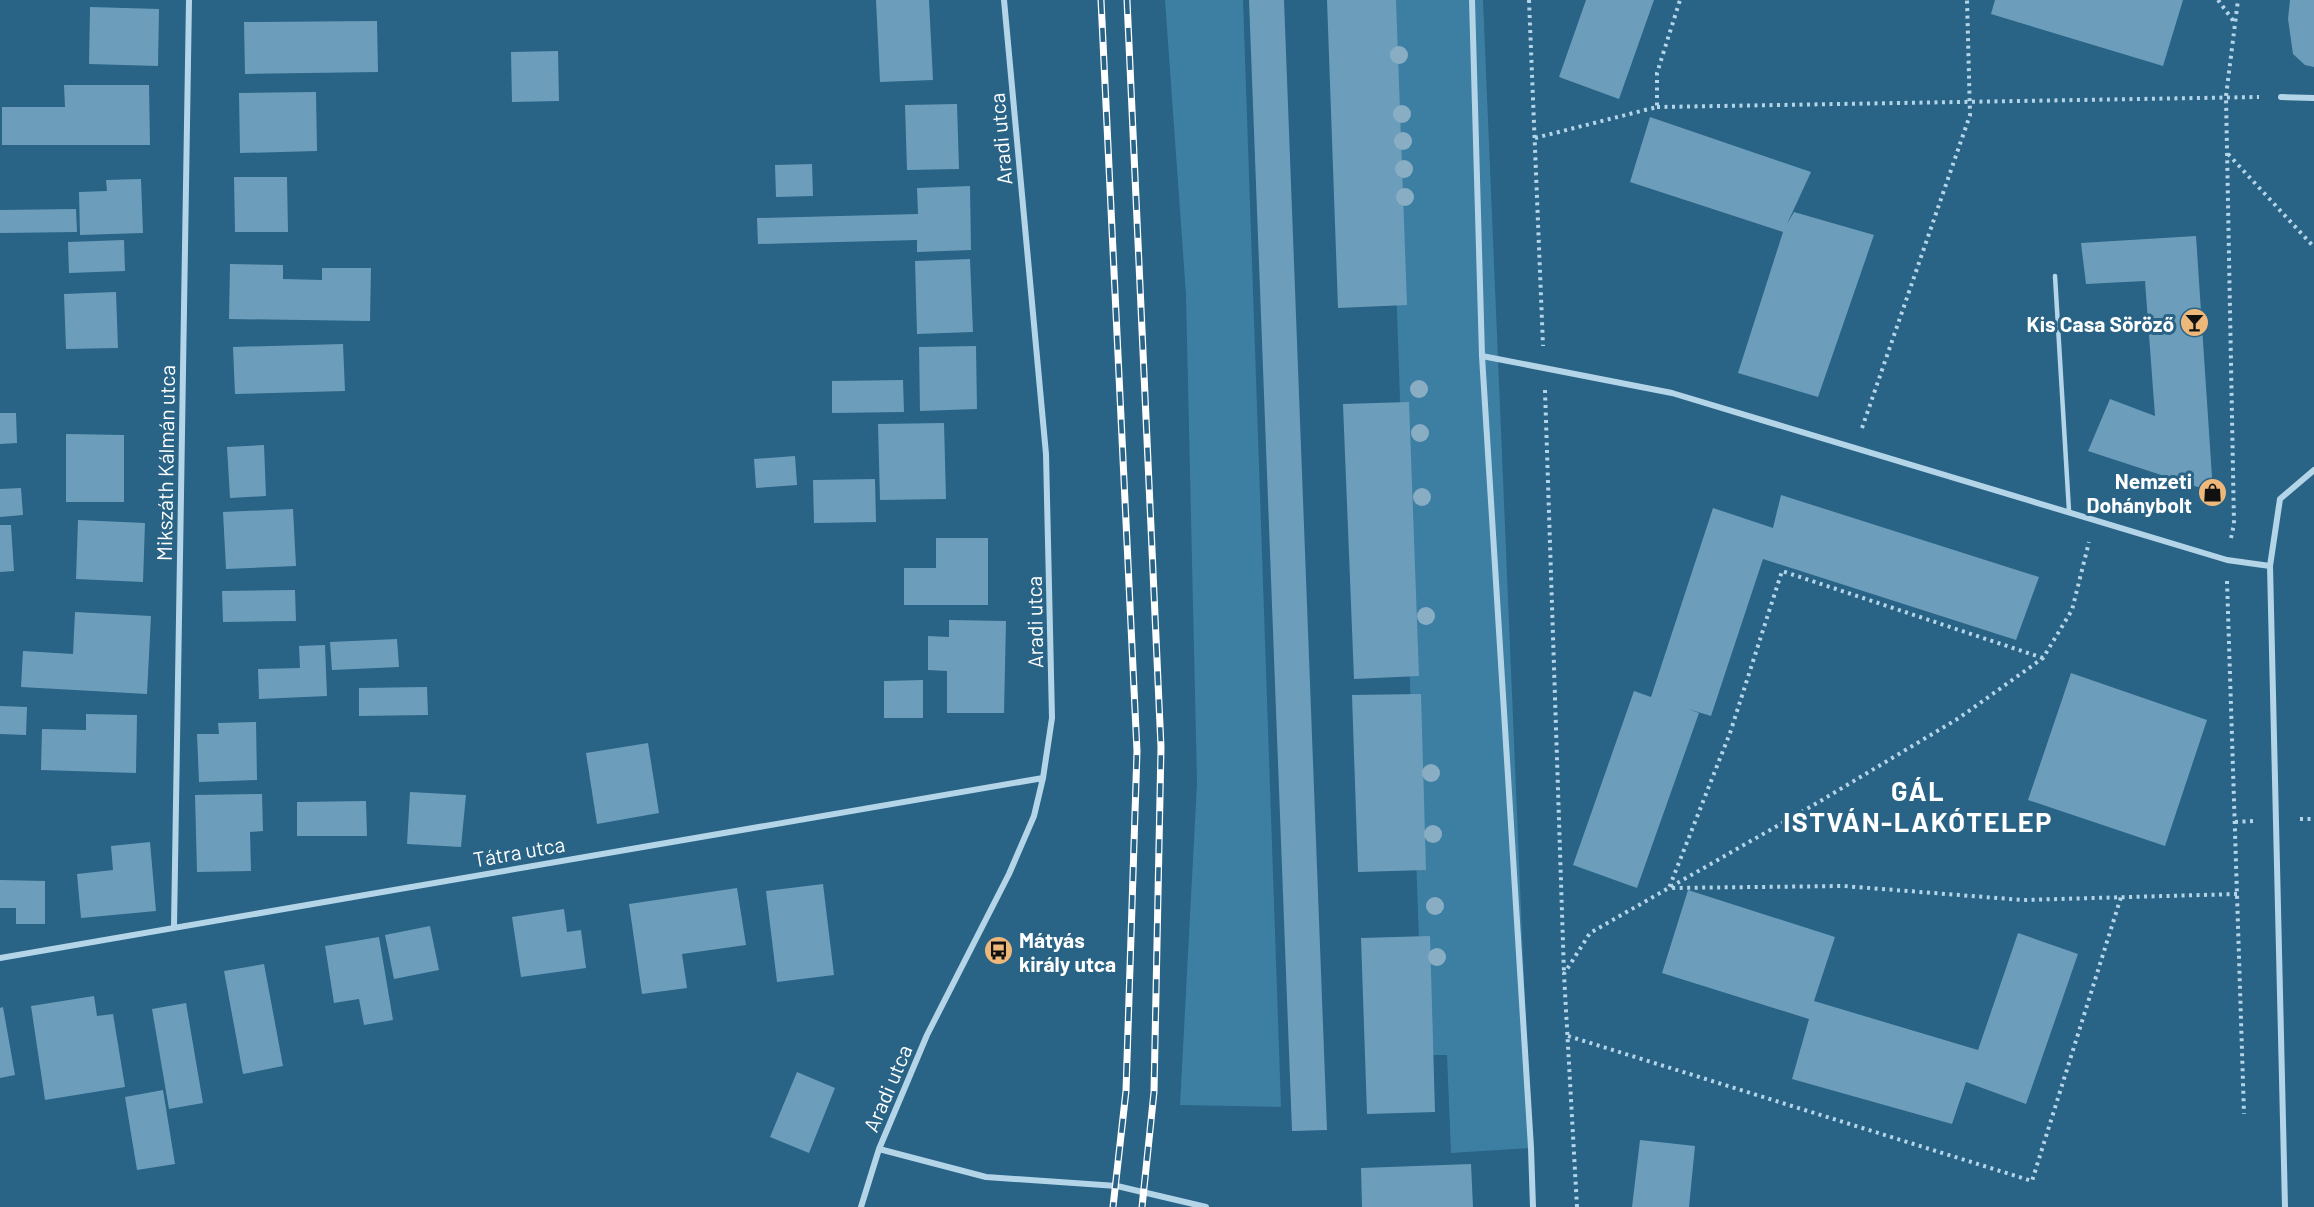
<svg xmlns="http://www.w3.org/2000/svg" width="2314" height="1207" viewBox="0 0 2314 1207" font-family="Barlow,sans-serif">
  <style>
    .green { fill: #3d7ea3 }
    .building { fill: #6c9ebb }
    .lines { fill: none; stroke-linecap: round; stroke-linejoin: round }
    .path { stroke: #b4d5e8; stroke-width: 4; stroke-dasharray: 3 4.5; stroke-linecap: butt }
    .lane { stroke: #b4d5e8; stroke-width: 4.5 }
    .street { stroke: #b4d5e8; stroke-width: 6 }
    .rail-casing { stroke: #fff; stroke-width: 7 }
    .rail { stroke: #296386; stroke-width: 4.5; stroke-dasharray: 14; stroke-linecap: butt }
    .tree { fill: #89aec4 }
    .labels { text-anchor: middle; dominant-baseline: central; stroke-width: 6; stroke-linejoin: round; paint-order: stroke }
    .street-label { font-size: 21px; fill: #fff; stroke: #296386 }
    .poi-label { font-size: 21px; font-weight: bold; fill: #fff; stroke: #296386; text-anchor: end }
    .district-label { font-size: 27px; font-weight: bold; letter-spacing: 1.5px; fill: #fff; stroke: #296386 }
  </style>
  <rect width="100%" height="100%" fill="#296386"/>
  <!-- green -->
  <path class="green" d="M1165,0H1243L1281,1107L1180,1105L1197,783L1186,295Z
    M1386,0H1483L1531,1148L1451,1153L1447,1055H1423Z"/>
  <!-- building -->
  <path class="building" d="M876,0H929L933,80L880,82Z
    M1249,0H1284L1327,1130L1292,1131Z
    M1327,0H1396L1407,305L1338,308Z
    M1586,0H1654L1619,99L1559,77Z
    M1995,0H2183L2163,66L1991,14Z
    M2290,0H2314V67L2305,65L2293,54L2288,19Z
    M90,7L159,9L158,66L89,64Z
    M377,21L378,72L245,74L244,22Z
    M558,51L559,101L512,102L511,52Z
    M64,85H149L150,145H2V107H65Z
    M316,92L317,151L240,153L239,93Z
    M957,104L959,169L907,170L905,105Z
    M1650,117L1811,172L1787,224L1794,212L1874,235L1818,397L1738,373L1783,232L1630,182Z
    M812,164L813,196L776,197L775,165Z
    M234,177H287L288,232H235Z
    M141,179L143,233L80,235L79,192L107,191L106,180Z
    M970,186L971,250L917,252V240L758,244L757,218L918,214L917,188Z
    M76,209L77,232L0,233V210Z
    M2196,236L2213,492L2088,451L2110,399L2155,416L2145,281L2086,284L2081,243Z
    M124,240L125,271L69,273L68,242Z
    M970,259L973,332L917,334L915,261Z
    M230,264L283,265V279L322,280V268H371L370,321L229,319Z
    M116,292L118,348L66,349L64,294Z
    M343,344L345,391L235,394L233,347Z
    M976,346L977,409L920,411L919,347Z
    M903,380L904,412L832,413V381Z
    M1409,402L1419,676L1354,679L1343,404Z
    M0,413H16L17,443L0,444Z
    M944,423L946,499L880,500L878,424Z
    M66,434L124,435V502H66Z
    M264,445L266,496L230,498L227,447Z
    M795,456L797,485L756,488L754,459Z
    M875,479L876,522L814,523L813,480Z
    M21,488L23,515L0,517V489Z
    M1781,495L2039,577L2016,640L1763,559L1711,716L1688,709L1699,713L1637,888L1573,865L1634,691L1651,697L1713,508L1773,528Z
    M293,509L296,566L226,569L223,512Z
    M78,520L145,523L143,582L76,579Z
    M0,525H11L14,571L0,572Z
    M936,538H988V605H904V568H936Z
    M295,590L296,621L223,622L222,591Z
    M75,612L151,616L147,694L21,687L23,651L73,654Z
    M949,620L1006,621L1004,713H947V671L928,670V636L949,637Z
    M397,639L399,667L332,670L330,642Z
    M325,645L327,696L259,699L258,669L300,668L299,646Z
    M2071,673L2207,720L2165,846L2028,800Z
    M923,680V718H884V681Z
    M427,687L428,715L359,716V688Z
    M1421,694L1426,870L1358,872L1352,695Z
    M0,706L27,707L26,735L0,734Z
    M86,714L137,715L136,773L41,770L42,729L86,730Z
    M256,722L257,780L199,782L197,734H219L218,723Z
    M648,743L659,813L597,824L586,753Z
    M410,792L466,795L461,847L407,844Z
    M262,794L263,831L250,832L251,871L197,872L195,795Z
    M366,801L367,836H297V802Z
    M150,842L156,911L81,918L77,874L113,870L111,846Z
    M0,880L45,881V924H16V908H0Z
    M823,884L834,975L777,982L766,891Z
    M737,888L746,945L682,954L687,988L642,994L629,904Z
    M1688,890L1835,937L1814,1001L1978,1050L2018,933L2078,954L2026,1104L1966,1082L1952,1124L1792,1079L1809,1019L1662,973Z
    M564,909L567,932L581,930L586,968L521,977L512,917Z
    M430,926L439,970L394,979L385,935Z
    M1430,936L1435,1112L1367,1114L1361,938Z
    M379,937L393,1020L364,1025L359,999L334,1003L325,946Z
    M264,964L283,1066L243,1074L224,971Z
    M94,996L97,1016L113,1014L125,1087L45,1100L31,1006Z
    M186,1003L203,1103L169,1109L152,1009Z
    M3,1007L15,1075L0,1078V1008Z
    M797,1072L835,1088L809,1153L770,1137Z
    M163,1090L175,1164L137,1170L125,1097Z
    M1640,1140L1695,1146L1689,1207H1632Z
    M1471,1164L1473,1207H1362L1361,1168Z"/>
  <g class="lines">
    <!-- path -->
    <path class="path" d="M1529,0L1543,346
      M2218,0L2235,23
      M1657,107L2259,97
      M1535,138L1657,107V73L1680,0
      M2228,154L2314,247
      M1545,390L1564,974
      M1862,428L1970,115L1967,0
      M2231,538L2234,524L2226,96L2238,0
      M2227,581L2244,1114
      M2043,658L1782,571L1730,733L1669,888L1843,886L2023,900L2237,894
      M2300,819H2314
      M2235,822L2253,821
      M1568,1036L2032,1181L2121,897
      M1577,1207L1564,974L1590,933L1812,806L1959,718L2043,658L2072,610L2089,542"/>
    <!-- lane -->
    <path class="lane" d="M2055,276L2069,511"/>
    <!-- street -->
    <path class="street" d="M1472,0L1482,356L1531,1148L1533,1207
      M2281,97L2314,98
      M1482,356L1672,393L2227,560L2270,566
      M174,927L189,0
      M0,958L1043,778
      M879,1149L986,1177L1117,1186L1206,1207
      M861,1207L879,1149L927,1035L1009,874L1034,816L1043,778L1052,718L1046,454L1004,0
      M2285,1207L2270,566L2280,499L2314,470"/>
    <defs>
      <path id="rail" d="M1101,0L1137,751L1126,1091L1113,1207
        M1127,0L1161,747L1154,1092L1142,1207"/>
    </defs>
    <!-- rail casing -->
    <use href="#rail" class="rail-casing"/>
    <!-- rail -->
    <use href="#rail" class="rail"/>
  </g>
  <!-- trees -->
  <g class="tree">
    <circle cx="1399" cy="55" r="9"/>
    <circle cx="1402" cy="114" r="9"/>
    <circle cx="1403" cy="141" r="9"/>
    <circle cx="1404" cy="169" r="9"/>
    <circle cx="1405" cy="197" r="9"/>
    <circle cx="1419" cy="389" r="9"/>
    <circle cx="1420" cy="433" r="9"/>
    <circle cx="1422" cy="497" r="9"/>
    <circle cx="1426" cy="616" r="9"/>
    <circle cx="1431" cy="773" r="9"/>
    <circle cx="1433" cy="834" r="9"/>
    <circle cx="1435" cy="906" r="9"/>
    <circle cx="1437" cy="957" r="9"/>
  </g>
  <!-- icons -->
  <defs>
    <symbol id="bar-disc" viewBox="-11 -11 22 22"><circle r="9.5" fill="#efb87b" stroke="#296386"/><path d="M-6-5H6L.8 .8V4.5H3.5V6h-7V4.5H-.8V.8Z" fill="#111"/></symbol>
    <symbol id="shop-disc" viewBox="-11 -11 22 22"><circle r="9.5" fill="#efb87b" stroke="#296386"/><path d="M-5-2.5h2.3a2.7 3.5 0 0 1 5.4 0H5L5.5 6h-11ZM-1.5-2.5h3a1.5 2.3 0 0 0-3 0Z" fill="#111"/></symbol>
    <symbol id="bus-disc" viewBox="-11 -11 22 22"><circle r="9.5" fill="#efb87b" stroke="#296386"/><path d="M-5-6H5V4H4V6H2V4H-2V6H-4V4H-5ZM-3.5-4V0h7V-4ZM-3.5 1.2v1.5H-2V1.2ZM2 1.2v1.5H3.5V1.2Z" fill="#111"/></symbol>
  </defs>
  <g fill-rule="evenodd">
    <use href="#bar-disc" x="2178" y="306" width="33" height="33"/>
    <use href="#shop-disc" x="2196" y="476" width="33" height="33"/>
    <use href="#bus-disc" x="982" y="934" width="33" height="33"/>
  </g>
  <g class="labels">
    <!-- street labels -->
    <g class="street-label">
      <text transform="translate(1000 139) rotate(-95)">Aradi utca</text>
      <text transform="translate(165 463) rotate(-89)">Mikszáth Kálmán utca</text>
      <text transform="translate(1034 622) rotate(-91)">Aradi utca</text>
      <text transform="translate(519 851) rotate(-10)">Tátra utca</text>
      <text transform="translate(887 1088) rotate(-67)">Aradi utca</text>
    </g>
    <!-- poi labels -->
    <g class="poi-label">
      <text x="2174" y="323">Kis Casa Söröző</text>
      <text x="2192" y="480">Nemzeti<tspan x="2192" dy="24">Dohánybolt</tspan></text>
      <text x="1019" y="939" text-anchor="start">Mátyás<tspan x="1019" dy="24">király utca</tspan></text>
    </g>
    <!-- district labels -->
    <g class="district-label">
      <text x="1918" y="790">GÁL<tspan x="1918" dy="31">ISTVÁN-LAKÓTELEP</tspan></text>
    </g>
  </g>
</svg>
